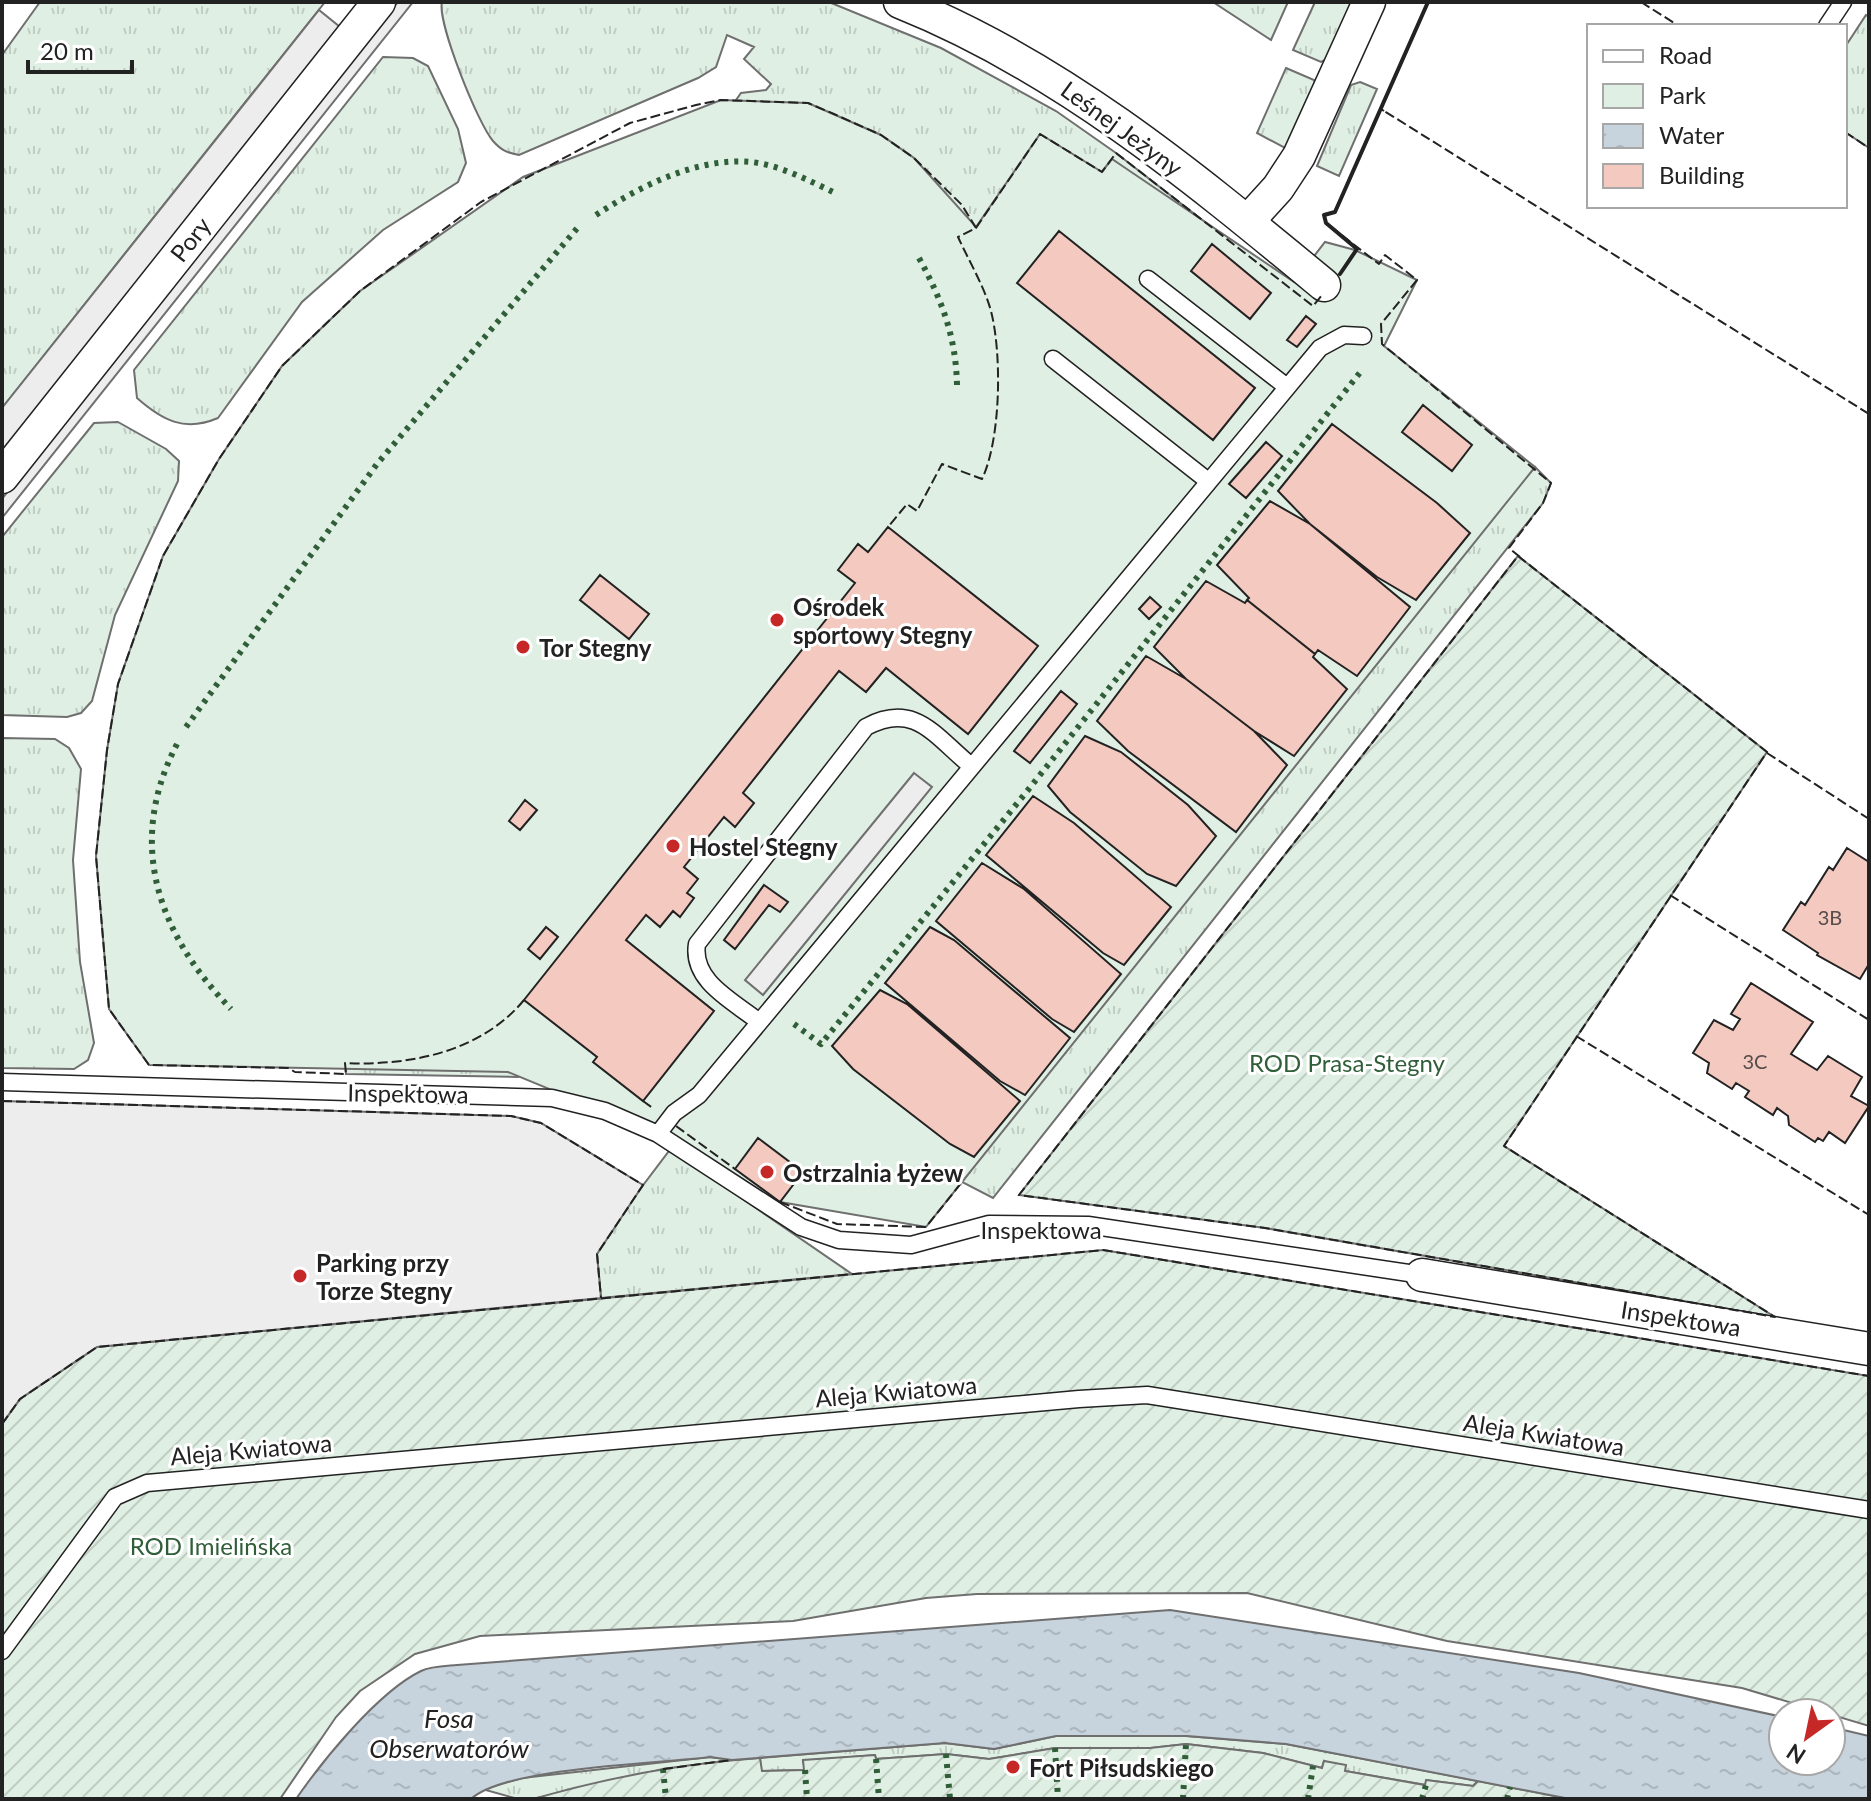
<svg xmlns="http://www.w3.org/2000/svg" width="1871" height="1801" viewBox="0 0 1871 1801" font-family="Lato,sans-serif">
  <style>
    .grass { fill: url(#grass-tufts); stroke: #6f6f6f; stroke-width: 2 }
    .park { fill: #e0efe3; stroke: #6f6f6f; stroke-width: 2 }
    .garden { fill: url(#garden-furrows); stroke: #6f6f6f; stroke-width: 2 }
    .parking { fill: #ededed; stroke: #6f6f6f; stroke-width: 2 }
    .water { fill: url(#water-ripples); stroke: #6f6f6f; stroke-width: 2 }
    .building { fill: #f3c9c0; stroke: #222; stroke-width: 2 }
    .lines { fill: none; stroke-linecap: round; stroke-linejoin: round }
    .service-casing { stroke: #222; stroke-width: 19 }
    .minor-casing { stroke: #222; stroke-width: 35 }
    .service { stroke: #fff; stroke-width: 16 }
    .minor { stroke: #fff; stroke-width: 32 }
    .hedge { stroke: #2f5e38; stroke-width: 6; stroke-dasharray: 4 6; stroke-linecap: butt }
    .fence { stroke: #222; stroke-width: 2; stroke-dasharray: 10 4; stroke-linecap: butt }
    .wall { stroke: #222; stroke-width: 4 }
    .poi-dot { fill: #c62828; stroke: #fff; stroke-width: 3 }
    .labels { text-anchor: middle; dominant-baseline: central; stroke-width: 6; stroke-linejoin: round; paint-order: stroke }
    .number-label { font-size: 20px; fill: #564c4a }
    .street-label { font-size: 24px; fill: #222; stroke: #fff }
    .poi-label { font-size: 24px; font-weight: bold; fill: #222; stroke: #fff; text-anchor: start }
    .park-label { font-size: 24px; fill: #2f5e38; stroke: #fff }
    .water-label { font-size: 26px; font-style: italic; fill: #222; stroke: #fff }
  </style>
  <defs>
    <pattern id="grass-tufts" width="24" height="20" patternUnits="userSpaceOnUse" patternTransform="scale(2)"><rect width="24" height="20" fill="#e0efe3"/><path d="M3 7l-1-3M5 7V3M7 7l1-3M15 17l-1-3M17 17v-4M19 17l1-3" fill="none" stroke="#c0cdc2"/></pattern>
    <pattern id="garden-furrows" width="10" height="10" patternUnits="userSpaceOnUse" patternTransform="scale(2)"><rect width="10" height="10" fill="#e0efe3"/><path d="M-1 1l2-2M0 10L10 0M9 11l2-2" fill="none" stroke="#c0cdc2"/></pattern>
    <pattern id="water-ripples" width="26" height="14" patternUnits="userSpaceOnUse" patternTransform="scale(2)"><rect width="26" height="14" fill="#c7d3dd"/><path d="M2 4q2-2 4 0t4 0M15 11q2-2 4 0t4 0" fill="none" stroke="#abb5bd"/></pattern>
  </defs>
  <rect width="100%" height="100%" fill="#fff"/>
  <!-- grass -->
  <path class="grass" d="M40,2H325L2,408V55Z
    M442,2H829L941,48L1056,111L1116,153L1313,306L1112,159L1054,230L972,247L734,134L736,100L741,93L766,90L771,84L744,59L754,47L727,35L716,67L698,78L519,155C507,153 501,150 493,141C478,124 437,22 442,2Z
    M1213,2H1288L1271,40Z
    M1315,2H1353L1327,59L1321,62L1293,50Z
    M1866,15L1869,17V148L1845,132V47Z
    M383,57L413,58L428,66L458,129L466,163L458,182L383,230L302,302L218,418C185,432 163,421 137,398L134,370Z
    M1286,68L1314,80L1317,86L1285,148L1257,133Z
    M1360,82L1377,89L1339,176L1317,166L1351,85Z
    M118,422L166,449L179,461L178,481L115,615L92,701L81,713L67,717L2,715V537L94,423Z
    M1535,467L1551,483L1543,503L993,1198L962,1182L1173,902Z
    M2,738L55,739L69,748L81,769L73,860L80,962L94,1043L88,1060L74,1069L2,1068Z
    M453,1049L525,1074L518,1077L346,1074L345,1063Z
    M669,1151L677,1154L852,1274L601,1298L597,1254L616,1221Z
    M1056,1736H1186L1286,1744L1478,1781L1473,1786L1427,1780L1426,1785L1345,1771L1324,1761L1322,1768L1263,1753L1186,1744L1151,1748H1055L989,1759L946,1754L876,1759L875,1755L803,1761L805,1770L761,1771L760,1758L945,1743L994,1749Z
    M710,1757L732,1760L663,1769L533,1799H518L482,1789L522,1778Z"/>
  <!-- park -->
  <path class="park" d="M721,100L808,103L881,135L914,158L976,227L1040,134L1102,172L1112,159L1294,282L1325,242L1355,250L1417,280L1384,346L1535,467L926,1227L780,1202L658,1134L508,1072L149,1065L109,1009L96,856L107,750L118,684L163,556L219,459L282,366L360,291L523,177Z"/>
  <!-- garden -->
  <path class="garden" d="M1518,556L1767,752L1504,1146L1775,1317L1265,1228L1019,1195Z
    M1103,1250L1869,1376V1726L1742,1688L1447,1641L1247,1593L977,1594L926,1598L793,1621L480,1636L415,1654L360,1691L336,1717L280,1799H2V1424L20,1399L97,1347Z
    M1186,1744L1263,1753L1322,1768L1324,1761L1346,1765L1345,1771L1425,1785L1426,1780L1473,1786L1478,1781L1570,1799H533C606,1778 685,1763 760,1758L762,1771L804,1770L803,1760L875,1755L876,1759L946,1754L989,1759L1055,1748H1150Z"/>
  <!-- parking -->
  <path class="parking" d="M398,2H413L2,518V499Z
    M319,10L340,27L2,453V408Z
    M914,773L932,787L763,995L745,980Z
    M2,1101L511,1116L541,1123L643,1185L597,1254L601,1298L97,1347L20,1399L2,1424Z"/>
  <!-- water -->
  <path class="water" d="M1170,1610L1579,1673L1783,1717V1761H1831V1727L1869,1736V1799H1570L1286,1744L1187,1736H1056L994,1749L945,1743L732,1760L710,1757C657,1764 506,1767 471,1799H296C323,1760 378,1692 421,1671C431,1666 446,1666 457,1665Z"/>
  <!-- building -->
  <path class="building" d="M1059,231L1255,388L1213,440L1017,283Z
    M1212,244L1271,293L1250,319L1191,271Z
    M1306,316L1316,324L1297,347L1287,340Z
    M1423,405L1472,445L1452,471L1402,432Z
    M1332,424L1437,503L1470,533L1416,600L1377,577L1310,524L1278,491Z
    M1266,442L1282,456L1246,498L1229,484Z
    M1270,501L1310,524L1410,607L1357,676L1318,650L1315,654L1247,600L1249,598L1217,565Z
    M888,527L1038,646L968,734L886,668L866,692L839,671L743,793L754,803L735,827L724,817L684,867L698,879L687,893L694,898L680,917L673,911L660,927L646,915L626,940L714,1011L643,1101L593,1062L597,1057L524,1000L855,583L838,570L858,544L868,552Z
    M600,575L649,614L629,639L580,600Z
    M1206,581L1245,603L1247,600L1315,654L1313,657L1347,689L1294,756L1254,731L1186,679L1154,647Z
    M1150,597L1161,607L1149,619L1139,609Z
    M1146,656L1186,679L1254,731L1287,765L1236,832L1128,751L1097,721Z
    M1061,691L1077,704L1030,763L1014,751Z
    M1085,736L1121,752L1188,805L1216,836L1176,886L1147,874L1070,812L1048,786Z
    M1033,796L1074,823L1171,907L1124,965L1103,953L986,855Z
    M525,800L537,810L520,830L509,821Z
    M1847,848L1869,862V964L1860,979L1817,955L1818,953L1783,930L1801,902L1805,905L1829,867L1833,870Z
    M982,863L1024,889L1121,974L1074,1032L1052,1019L936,921Z
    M764,885L788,902L780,912L769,905L735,949L724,940Z
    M546,927L558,937L540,959L528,949Z
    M930,927L954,940L1070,1038L1025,1095L1000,1081L885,983Z
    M1751,983L1813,1022L1791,1054L1817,1070L1828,1056L1862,1077L1851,1096L1869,1106L1845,1143L1829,1132L1823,1141L1818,1138L1815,1142L1789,1125L1788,1116L1777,1108L1773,1115L1745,1097L1749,1091L1736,1083L1732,1089L1707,1073L1709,1063L1693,1053L1714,1020L1733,1030L1740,1019L1731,1014Z
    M880,990L907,1004L1020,1101L974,1157L950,1144L853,1069L832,1046Z
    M758,1138L803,1172L780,1202L735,1169Z"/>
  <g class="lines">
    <defs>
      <path id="service" d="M1827,26L1843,2
        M1148,279L1287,387
        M1053,359L1208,481
        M758,1021C733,1001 691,981 697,944L866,727C914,701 934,735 970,765
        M2,1082L552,1098L605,1111L658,1134L801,1227L839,1240L911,1245L989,1224L1088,1225L1422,1275
        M658,1134L674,1113L699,1095L1320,348L1344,335L1363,336
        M2,1651L115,1497L147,1483L1079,1399L1147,1395L1869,1510"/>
      <path id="minor" d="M900,2C1060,66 1193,177 1324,285
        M1248,221L1278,188L1299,156L1369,2
        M2,477L379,2
        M1422,1275L1869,1349"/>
    </defs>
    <!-- service casing -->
    <use href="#service" class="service-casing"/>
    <!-- minor casing -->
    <use href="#minor" class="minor-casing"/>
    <!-- service -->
    <use href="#service" class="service"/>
    <!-- minor -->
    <use href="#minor" class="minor"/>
    <!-- hedge -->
    <path class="hedge" d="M596,215C640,186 698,157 751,162C779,165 808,180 833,192
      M919,258C942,300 956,337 957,385
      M186,727L377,464L579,226
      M177,744C126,842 157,933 231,1009
      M794,1024L821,1044L1028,790L1362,370
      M1055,1748L1058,1799
      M946,1754L950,1799
      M876,1759L879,1799
      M663,1769L666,1799
      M805,1770L807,1799
      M1183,1799L1186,1744
      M1308,1799L1313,1766
      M1422,1799L1426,1785
      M1507,1799L1510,1787"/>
    <!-- fence -->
    <path class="fence" d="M1641,2L1679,26
      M1384,111L1381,109L1428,2
      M1845,132L1869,148
      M976,228L1040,134L1102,172L1116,153L1313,306L1322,295
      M1518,556L1767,752L1504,1146L1775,1317L1265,1228L1019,1195Z
      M1520,557L1509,548L1543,503L1551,483L1382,344L1381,324L1417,280L1385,255L1379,264L1326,223L1324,215L1335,212L1381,109L1869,414
      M1767,753L1869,819
      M1670,895L1869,1020
      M524,1000C481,1052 410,1066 345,1063L346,1074L295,1072L288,1068L149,1065L109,1009L96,856L107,750L118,684L163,556L219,459L282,366L360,291L481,202L630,123L696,105L721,100L808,103L834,114L881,135L914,158L962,205L976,228L958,237C969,261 984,286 991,311C1002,354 1001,439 982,479L942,464L917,511L907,504L888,527
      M1576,1036L1869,1215
      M2,1101L511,1116L541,1123L643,1185L597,1254L601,1298
      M643,1101L654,1109
      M676,1126L735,1169
      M780,1202L837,1224L926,1227L962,1182
      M2,1424L20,1399L97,1347L1103,1250L1869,1376
      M663,1769L732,1760"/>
    <!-- wall -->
    <path class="wall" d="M1340,274L1357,249L1326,223L1324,215L1335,212L1428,2"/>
  </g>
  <!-- markers -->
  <g class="poi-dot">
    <circle cx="777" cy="620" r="8"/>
    <circle cx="523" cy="647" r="8"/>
    <circle cx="673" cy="846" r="8"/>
    <circle cx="767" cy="1172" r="8"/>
    <circle cx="300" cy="1276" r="8"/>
    <circle cx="1013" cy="1767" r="8"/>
  </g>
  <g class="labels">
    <!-- number labels -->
    <g class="number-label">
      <text x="1830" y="917">3B</text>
      <text x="1755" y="1061">3C</text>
    </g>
    <!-- street labels -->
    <g class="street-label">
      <text transform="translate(1122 128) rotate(36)">Leśnej Jeżyny</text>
      <text transform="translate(190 239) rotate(-52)">Pory</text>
      <text transform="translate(408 1093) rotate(1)">Inspektowa</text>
      <text x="1041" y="1229">Inspektowa</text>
      <text transform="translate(1681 1318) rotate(9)">Inspektowa</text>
      <text transform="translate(896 1391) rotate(-5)">Aleja Kwiatowa</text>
      <text transform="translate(1544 1434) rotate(9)">Aleja Kwiatowa</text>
      <text transform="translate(251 1449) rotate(-5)">Aleja Kwiatowa</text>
    </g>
    <!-- poi labels -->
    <g class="poi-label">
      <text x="793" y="606">Ośrodek<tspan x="793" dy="28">sportowy Stegny</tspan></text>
      <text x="539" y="647">Tor Stegny</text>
      <text x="689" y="846">Hostel Stegny</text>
      <text x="783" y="1172">Ostrzalnia Łyżew</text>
      <text x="316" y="1262">Parking przy<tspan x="316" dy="28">Torze Stegny</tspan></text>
      <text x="1029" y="1767">Fort Piłsudskiego</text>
    </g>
    <!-- park labels -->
    <g class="park-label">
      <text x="1347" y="1062">ROD Prasa-Stegny</text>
      <text x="211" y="1545">ROD Imielińska</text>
    </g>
    <!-- water labels -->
    <g class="water-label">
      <text x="449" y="1718">Fosa<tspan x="449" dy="30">Obserwatorów</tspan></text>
    </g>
  </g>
  <!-- border -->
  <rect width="1871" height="1801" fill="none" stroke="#222222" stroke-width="8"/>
  <!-- legend -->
  <rect x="1587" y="24" width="260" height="184" fill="#ffffff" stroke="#a7a7a7" stroke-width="2"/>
  <rect x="1603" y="50" width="40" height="12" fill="#ffffff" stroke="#a7a7a7" stroke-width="2"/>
  <text x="1659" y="64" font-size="24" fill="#222222">Road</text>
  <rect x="1603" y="84" width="40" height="24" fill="#e0efe3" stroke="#a7a7a7" stroke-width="2"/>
  <text x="1659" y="104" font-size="24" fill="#222222">Park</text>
  <rect x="1603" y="124" width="40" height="24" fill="url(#water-ripples)" stroke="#a7a7a7" stroke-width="2"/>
  <text x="1659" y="144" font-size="24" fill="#222222">Water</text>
  <rect x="1603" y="164" width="40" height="24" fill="#f3c9c0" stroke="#a7a7a7" stroke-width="2"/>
  <text x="1659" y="184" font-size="24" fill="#222222">Building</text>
  <!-- north arrow -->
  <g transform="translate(1807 1737) rotate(213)"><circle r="38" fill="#ffffff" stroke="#a7a7a7" stroke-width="2"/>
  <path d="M0-6L14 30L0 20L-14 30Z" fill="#c62828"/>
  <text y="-12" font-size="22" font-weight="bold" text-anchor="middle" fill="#222222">N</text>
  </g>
  <!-- scale -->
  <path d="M28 60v12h104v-12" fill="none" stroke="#222222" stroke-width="4"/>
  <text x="40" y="60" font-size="24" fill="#222222" stroke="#ffffff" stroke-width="6" paint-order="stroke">20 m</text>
</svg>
